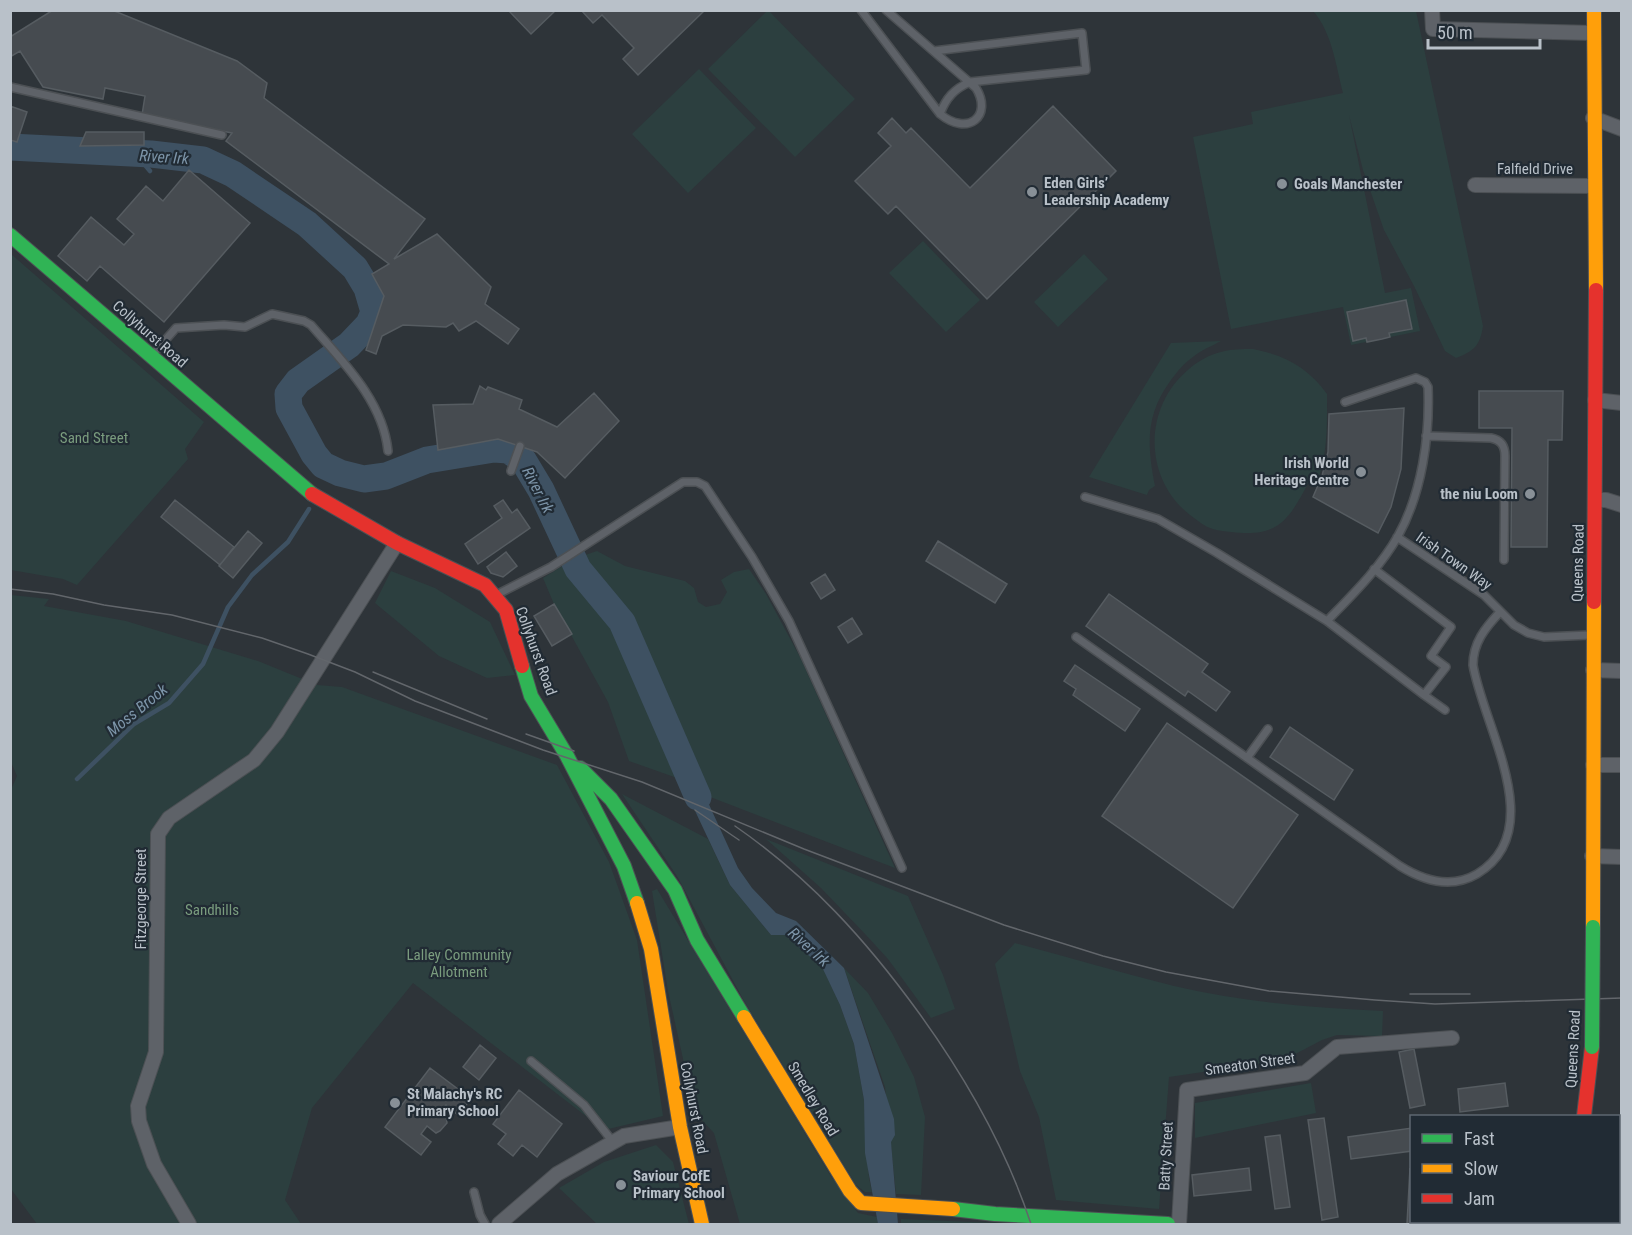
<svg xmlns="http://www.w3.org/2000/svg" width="1632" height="1235" viewBox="0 0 1632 1235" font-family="'Roboto Condensed',sans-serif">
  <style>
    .green { fill: #2c3f3f }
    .water { fill: #3e5162 }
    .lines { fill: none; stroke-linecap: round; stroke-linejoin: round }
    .stream { stroke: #3e5162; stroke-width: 4.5 }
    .river { stroke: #3e5162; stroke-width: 27 }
    .building { fill: #464b50; stroke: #565c61; stroke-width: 1.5 }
    .lane-casing { stroke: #4c5054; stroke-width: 10 }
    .street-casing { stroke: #4c5054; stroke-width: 16 }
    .fast-casing { stroke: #4c5054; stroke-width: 16 }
    .slow-casing { stroke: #4c5054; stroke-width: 16 }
    .jam-casing { stroke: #4c5054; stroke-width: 16 }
    .lane { stroke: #5e6268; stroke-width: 7 }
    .street { stroke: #5e6268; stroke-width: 14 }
    .fast { stroke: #30b455; stroke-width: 14 }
    .slow { stroke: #ff9f0a; stroke-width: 14 }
    .jam { stroke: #e5322d; stroke-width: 14 }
    .tram { stroke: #62666b; stroke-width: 1.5 }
    .fast-bridge-casing { stroke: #4a5055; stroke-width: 16; stroke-linecap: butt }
    .fast-bridge { stroke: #30b455; stroke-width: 14 }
    .poi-dot { fill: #889097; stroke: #212b34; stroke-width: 2 }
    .labels { text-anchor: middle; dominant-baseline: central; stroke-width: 4.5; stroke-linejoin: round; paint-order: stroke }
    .street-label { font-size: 15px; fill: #b9c1c9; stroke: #212b34 }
    .poi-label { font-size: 15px; font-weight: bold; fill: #b9c1c9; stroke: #212b34; text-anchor: start }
    .park-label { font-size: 15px; fill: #7a9c7e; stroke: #212b34 }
    .water-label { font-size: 16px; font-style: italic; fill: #7d95a9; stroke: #212b34 }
  </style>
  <rect width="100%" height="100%" fill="#2e3439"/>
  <!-- green -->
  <path class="green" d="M768,10L855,99L795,157L708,69Z
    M1313,11H1416L1483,326C1480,346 1474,351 1456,358L1445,351L1414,286L1384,230L1363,170L1349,115L1385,293L1411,288L1420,331L1351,345L1343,307L1231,329L1193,137L1253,124L1251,112L1343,93C1336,66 1332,32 1313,11Z
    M699,69L756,128L688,193L632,134Z
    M923,241L980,300L946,332L889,273Z
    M11,254L204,422L185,449L188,459L77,585L63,579L11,570Z
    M1084,254L1108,279L1058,327L1034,302Z
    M1221,341C1212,346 1201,350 1193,357C1184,363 1177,372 1171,380C1145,415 1147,445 1155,486L1149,490L1147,495L1089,477L1171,343Z
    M1253,349C1284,355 1308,367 1327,394C1327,426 1328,452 1317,483L1310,480C1289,519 1280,538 1231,532C1226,531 1219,531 1213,529C1205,527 1197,520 1190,515C1143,478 1143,407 1189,369C1198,361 1209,355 1221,352C1231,349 1242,349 1253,349Z
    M597,551L625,566L685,581L694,588L698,602L706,607L720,604L727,592L721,580L734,572L749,569L766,594L800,657L895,868L705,795L650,667L627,621L579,557Z
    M567,563L614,626L661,725L674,760L680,779L629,761L608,702L554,604L543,578Z
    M391,571L435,588L490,622L515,675L487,678L439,656L375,603Z
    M11,595L49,599L44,606L126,621L258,661L317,685L342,687L557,765L609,862L637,940L663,1116L604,1130L413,983L312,1108L285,1200L301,1224H37L11,1189L10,792L17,776L11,762Z
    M622,794L708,839L730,885L771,935H785L822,966L840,1005L854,1044L864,1100L869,1178L872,1192H865L856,1185L744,1001L677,876Z
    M766,839L908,896L943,975L955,1009L931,1018L888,959L866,935L821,888Z
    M657,889L830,1175L858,1213L877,1217L878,1224H740L714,1133L695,1113L668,991L652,891Z
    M1015,943C1068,957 1121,973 1174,986C1242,1002 1313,1008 1383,1011L1382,1036L1337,1035L1322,1040L1284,1060L1169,1077L1159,1209L1056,1200L1039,1117L1020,1071L995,964Z
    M844,968L868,993L892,1033L914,1077L925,1117L921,1195L896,1194L885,1087Z
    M1311,1083L1316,1113L1195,1138V1103Z
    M656,1145L673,1162L689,1224H597L559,1188L604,1162Z
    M901,1219L996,1223L997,1224H901Z"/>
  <!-- water -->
  <path class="water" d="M674,760L691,765L738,868L752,888L776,913L796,921L844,968L894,1119L895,1135L891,1142L898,1224H878L865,1153L864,1100L854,1044L840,1005L822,967L785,935H771L730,885L680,779Z"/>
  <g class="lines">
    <!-- stream -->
    <path class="stream" d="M135,153L150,171
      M77,779L134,724L169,703L203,664L228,607L252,575L288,542L309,509"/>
    <!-- river -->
    <path class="river" d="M10,147L151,154L203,160L233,174L307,224L355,268L367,288L374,312L369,324L349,345L298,381L288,394L289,408L314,454L323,465L340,473L364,479L386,476L427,460L494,449L508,450L523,460L541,490L578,569L622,622L698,797"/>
  </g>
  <!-- building -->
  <path class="building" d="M53,10H112L237,61L267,83L264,98L425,219L394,259L437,234L491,287L485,304L519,329L508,344L476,321L459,331L453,323L446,327L403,325L382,336L376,354L366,350L384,296L372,274L389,264L226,141L232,133L142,115L145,96L105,88L103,99L43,87L20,51L10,57V37Z
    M508,10H556L531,34Z
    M581,10H705L638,75L623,59L634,48L602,15L593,23Z
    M10,106L27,112L17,142L10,140Z
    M1053,106L1116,171L987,299L896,206L888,214L855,181L891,146L878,133L892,118L906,133L911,128L970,188Z
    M86,132H144V145L80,146Z
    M189,170L250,223L164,322L100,266L87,281L58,256L91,217L124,245L134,234L117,219L146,186L163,201Z
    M1406,300L1412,329L1389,333L1390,337L1382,339L1367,342L1366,338L1353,341L1347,312Z
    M480,386L486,390L488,387L522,400L519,409L557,427L594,393L619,421L565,478L537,452L498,439L438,450L433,405L473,404Z
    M1479,391H1563L1562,440H1548L1547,547H1511L1512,428H1479Z
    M1404,408L1401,469L1391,507L1378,533L1313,497L1322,476L1328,452L1329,414Z
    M175,500L234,547L220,565L161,517Z
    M503,500L512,513L517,509L530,528L478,564L465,544L502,518L494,506Z
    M248,531L262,543L233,578L219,566Z
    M938,541L1007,584L995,603L926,561Z
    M506,552L517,566L503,577L491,573L487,567Z
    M825,574L835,590L821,599L811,583Z
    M1109,594L1208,664L1202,672L1230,692L1216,711L1188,691L1185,696L1086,626Z
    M554,604L572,634L552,646L534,616Z
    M852,618L862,634L848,643L838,627Z
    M1075,665L1140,709L1125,731L1073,695L1076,689L1064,681Z
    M1167,723L1298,815L1233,908L1102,816Z
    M1290,727L1353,770L1334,800L1270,757Z
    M480,1045L496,1058L479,1080L463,1067Z
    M1414,1049L1425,1105L1410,1108L1399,1052Z
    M430,1068L471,1099L458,1115L446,1105L440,1112L446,1116L447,1123L440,1131L436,1133L427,1126L421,1134L431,1142L421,1155L385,1127Z
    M1505,1083L1508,1106L1460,1112L1458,1089Z
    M519,1090L562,1124L537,1157L522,1145L513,1156L498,1144L506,1134L493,1124Z
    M1324,1118L1338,1217L1322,1220L1308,1120Z
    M1412,1128V1151L1351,1159L1348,1137Z
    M1280,1135L1290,1207L1275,1209L1265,1137Z
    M1249,1168L1251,1190L1194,1196L1192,1175Z
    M1410,1168L1412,1222H1422V1224H1407Z
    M1622,1196V1224H1604L1603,1222H1618V1197Z
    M1453,1222H1470L1469,1224H1453Z"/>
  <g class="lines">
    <defs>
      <path id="lane" d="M861,10L940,114C968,137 993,116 976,88L886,10
        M934,51L1082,33L1086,70L970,82C954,89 946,98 940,114
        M10,87L222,135
        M153,354L176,328L224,325L245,327L272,314L304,321L311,325C343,362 383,401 388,451
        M1426,436L1491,438C1501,440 1505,446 1505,456L1504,560
        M511,471L520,446
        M1085,497L1158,519L1217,553L1327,621L1424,695L1446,667L1431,656L1451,627L1374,569
        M1397,537L1484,595L1514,625L1528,633L1544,637L1590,635
        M496,595L551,567L683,482H697L705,486L752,557L789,621L902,868
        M1327,621C1352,595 1380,568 1398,536C1422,493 1430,436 1428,387L1425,382L1416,378L1345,402
        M1076,637L1400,866C1424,881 1451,889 1477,874C1550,830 1483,726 1473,665C1473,643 1485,628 1500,612
        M1424,695L1445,710
        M1247,758L1268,729
        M531,1061L584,1105L613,1142
        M474,1192L480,1215L485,1224"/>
      <path id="street" d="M1432,10L1433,29L1593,33
        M1593,118L1622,129
        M1475,185L1595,186
        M1595,400L1622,403
        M1596,500H1606L1622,505
        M1593,670L1622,671
        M1593,765H1622
        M1592,856L1622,857
        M189,1224L154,1164L139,1121L138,1106L156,1052L158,834L169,818L254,760L277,732L397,543
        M499,1224L557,1174L624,1136L680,1127
        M1179,1224L1187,1090L1305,1073L1337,1047L1452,1038
        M1494,1224L1495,1222"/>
      <path id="fast" d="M10,235L312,494
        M522,666L531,696L567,756L624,866L637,903
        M580,768L611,799L675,890L697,940L744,1017
        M953,1209L995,1214L1168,1224
        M1568,1224L1569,1222"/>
      <path id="slow" d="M1594,10L1596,290
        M637,903L651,949L680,1127L702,1224
        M1593,927L1594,602
        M744,1017L850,1191L861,1203L953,1209"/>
      <path id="jam" d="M312,494L397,543L485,585L506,610L522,666
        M1594,602L1596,290
        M1584,1116L1592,1047"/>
    </defs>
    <!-- lane casing -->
    <use href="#lane" class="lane-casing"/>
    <!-- street casing -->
    <use href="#street" class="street-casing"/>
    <!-- fast casing -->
    <use href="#fast" class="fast-casing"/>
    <!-- slow casing -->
    <use href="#slow" class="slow-casing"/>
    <!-- jam casing -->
    <use href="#jam" class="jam-casing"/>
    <!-- lane -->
    <use href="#lane" class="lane"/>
    <!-- street -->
    <use href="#street" class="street"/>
    <!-- fast -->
    <use href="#fast" class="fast"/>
    <!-- slow -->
    <use href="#slow" class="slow"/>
    <!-- jam -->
    <use href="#jam" class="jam"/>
    <!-- tram -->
    <path class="tram" d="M10,589L53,594L104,605L172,615L262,638L308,654L355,672L415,701L543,750L642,782L804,849L1004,925L1103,956L1166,972L1269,991L1375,1000L1435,1004L1622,998
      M373,672L487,719
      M526,734L574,751
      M695,810L739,840
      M735,826C810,878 866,940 919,1013C966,1078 1006,1148 1031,1224
      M1410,994H1470"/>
    <defs>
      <path id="fast-bridge" d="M1592,1047L1593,927"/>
    </defs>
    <!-- fast-bridge casing -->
    <use href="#fast-bridge" class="fast-bridge-casing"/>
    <!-- fast-bridge -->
    <use href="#fast-bridge" class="fast-bridge"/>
  </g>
  <!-- markers -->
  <g class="poi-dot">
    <circle cx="1282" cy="184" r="6"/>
    <circle cx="1032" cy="192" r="6"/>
    <circle cx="1361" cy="472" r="6"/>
    <circle cx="1530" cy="494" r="6"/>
    <circle cx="395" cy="1103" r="6"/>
    <circle cx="621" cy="1185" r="6"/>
  </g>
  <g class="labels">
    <!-- street labels -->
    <g class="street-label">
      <text x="1535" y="169">Falfield Drive</text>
      <text transform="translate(150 334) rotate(41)">Collyhurst Road</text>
      <text transform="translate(1454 561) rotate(35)">Irish Town Way</text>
      <text transform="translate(1578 563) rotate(-89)">Queens Road</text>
      <text transform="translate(536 651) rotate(70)">Collyhurst Road</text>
      <text transform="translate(141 899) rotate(-90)">Fitzgeorge Street</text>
      <text transform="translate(1573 1049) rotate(-87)">Queens Road</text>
      <text transform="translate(1250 1064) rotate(-8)">Smeaton Street</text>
      <text transform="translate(813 1099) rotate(59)">Smedley Road</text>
      <text transform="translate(694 1108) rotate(79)">Collyhurst Road</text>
      <text transform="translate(1166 1156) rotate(-87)">Batty Street</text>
    </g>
    <!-- poi labels -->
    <g class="poi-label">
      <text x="1044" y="183">Eden Girls’<tspan x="1044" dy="17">Leadership Academy</tspan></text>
      <text x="1294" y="184">Goals Manchester</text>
      <text x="1349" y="463" text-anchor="end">Irish World<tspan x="1349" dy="17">Heritage Centre</tspan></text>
      <text x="1518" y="494" text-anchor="end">the niu Loom</text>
      <text x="407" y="1094">St Malachy's RC<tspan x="407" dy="17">Primary School</tspan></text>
      <text x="633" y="1176">Saviour CofE<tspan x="633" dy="17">Primary School</tspan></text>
    </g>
    <!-- park labels -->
    <g class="park-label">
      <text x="94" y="438">Sand Street</text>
      <text x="212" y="910">Sandhills</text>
      <text x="459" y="955">Lalley Community<tspan x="459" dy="17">Allotment</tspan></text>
    </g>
    <!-- water labels -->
    <g class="water-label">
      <text transform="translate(164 157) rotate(4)">River Irk</text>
      <text transform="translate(538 490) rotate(63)">River Irk</text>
      <text transform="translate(137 710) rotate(-39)">Moss Brook</text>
      <text transform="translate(809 947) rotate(42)">River Irk</text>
    </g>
  </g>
  <!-- border -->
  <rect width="1632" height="1235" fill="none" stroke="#b9c1c9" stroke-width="24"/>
  <!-- legend -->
  <rect x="1410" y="1115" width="210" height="108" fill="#212b34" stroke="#5e6770" stroke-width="1.5"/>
  <rect x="1422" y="1134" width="30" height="9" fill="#30b455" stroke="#5e6770" stroke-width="1.5"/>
  <text x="1464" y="1145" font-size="18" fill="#b9c1c9">Fast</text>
  <rect x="1422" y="1164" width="30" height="9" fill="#ff9f0a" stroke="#5e6770" stroke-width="1.5"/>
  <text x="1464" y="1175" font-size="18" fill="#b9c1c9">Slow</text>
  <rect x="1422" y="1194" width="30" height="9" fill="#e5322d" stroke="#5e6770" stroke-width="1.5"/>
  <text x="1464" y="1205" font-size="18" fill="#b9c1c9">Jam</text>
  <!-- scale -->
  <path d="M1428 39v9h112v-9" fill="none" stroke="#b9c1c9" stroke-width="3"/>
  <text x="1437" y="39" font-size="18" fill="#b9c1c9" stroke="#212b34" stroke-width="4.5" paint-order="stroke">50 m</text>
</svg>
